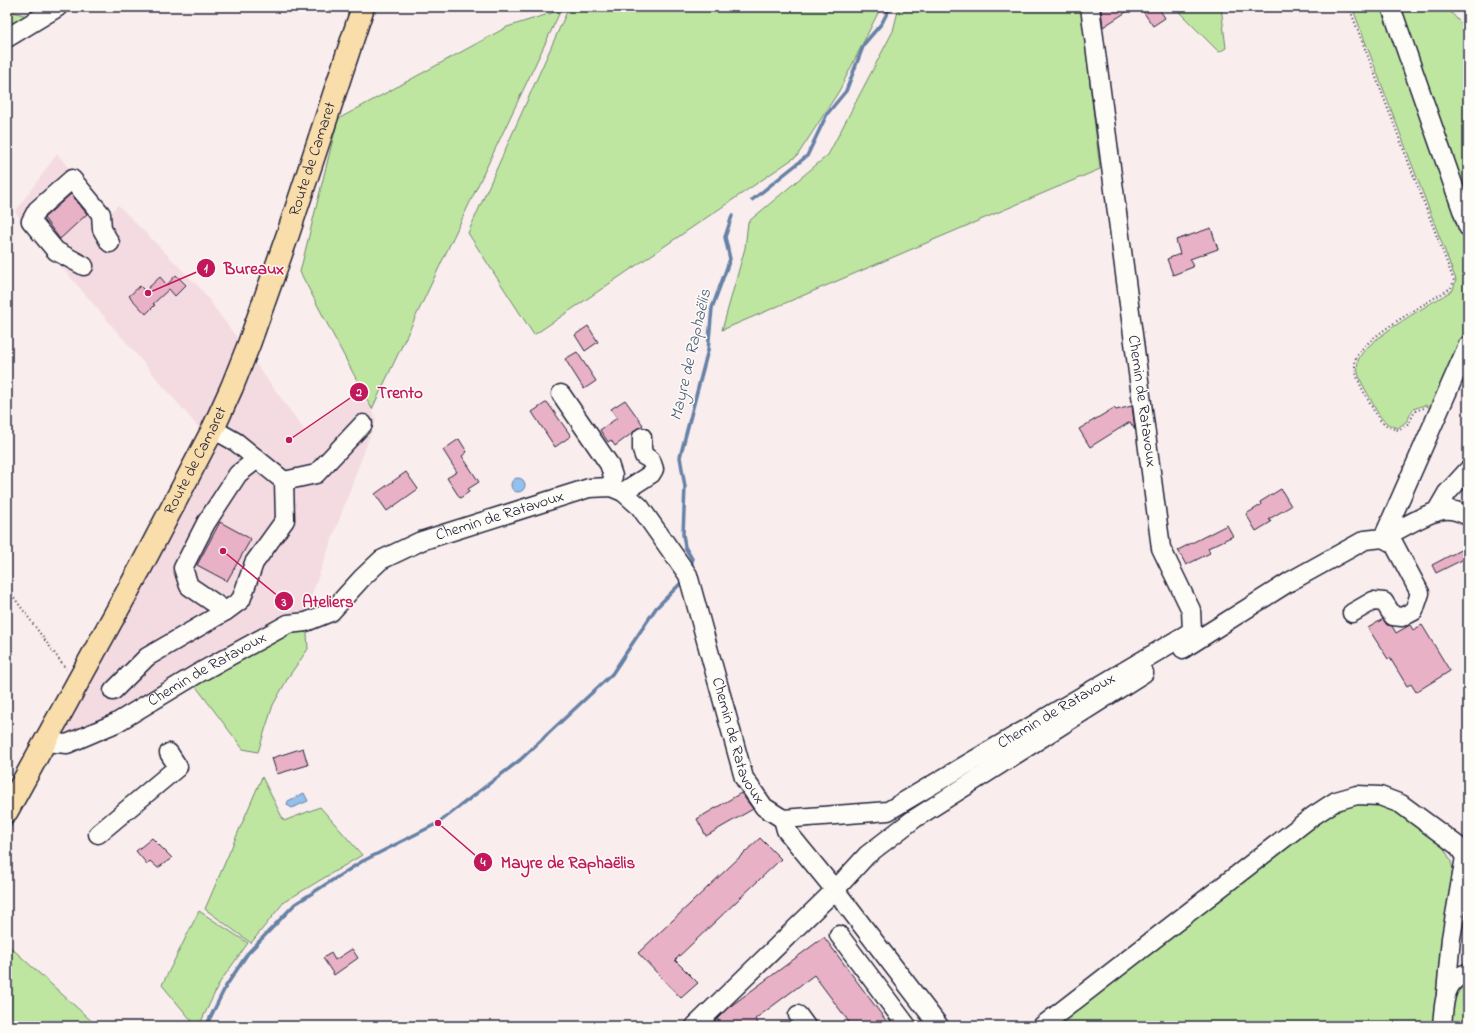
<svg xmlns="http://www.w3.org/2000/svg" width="1475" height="1033" viewBox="0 0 1475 1033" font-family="'Indie Flower',sans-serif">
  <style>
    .built { fill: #f4dbe1 }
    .green { fill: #bee6a1; stroke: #70846e }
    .water { fill: #93c0ed; stroke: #6681a6 }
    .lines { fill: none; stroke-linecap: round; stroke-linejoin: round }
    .stream { stroke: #6681a6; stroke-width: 3.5 }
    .building { fill: #e9b1c6; stroke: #22223b }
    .minor-casing { stroke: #22223b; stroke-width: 21 }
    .major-casing { stroke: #22223b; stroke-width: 25 }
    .path { stroke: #22223b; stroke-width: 2; stroke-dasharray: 1 3; stroke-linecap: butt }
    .minor { stroke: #fdfcf7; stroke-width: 18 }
    .major { stroke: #f9deab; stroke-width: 22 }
    .labels { text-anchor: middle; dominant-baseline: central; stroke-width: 3; stroke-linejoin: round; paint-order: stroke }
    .street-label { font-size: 16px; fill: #22223b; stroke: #fdfcf7 }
    .water-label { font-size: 17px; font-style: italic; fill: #4a5979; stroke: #fdfcf7 }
    .leader { fill: none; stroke: #c2185b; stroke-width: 1.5 }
    .callout-dot { fill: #c2185b; stroke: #fdfcf7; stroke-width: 1.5 }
    .mark-label { font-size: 12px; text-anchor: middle; font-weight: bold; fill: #fff }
    .callout-label { font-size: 17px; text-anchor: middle; font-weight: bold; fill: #c2185b; stroke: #fdfcf7; stroke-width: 3; stroke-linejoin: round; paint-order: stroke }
  </style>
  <rect width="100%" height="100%" fill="#f9eded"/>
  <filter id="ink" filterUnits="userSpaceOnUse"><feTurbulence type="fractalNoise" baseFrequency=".025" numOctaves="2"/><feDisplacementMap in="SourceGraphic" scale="8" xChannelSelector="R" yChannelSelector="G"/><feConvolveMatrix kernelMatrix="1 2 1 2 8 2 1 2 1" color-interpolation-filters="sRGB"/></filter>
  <g filter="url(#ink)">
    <!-- built -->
    <path class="built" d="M57,154L108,216L118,205L201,289L305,431L361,387L376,419L305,613L286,618L80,735L63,733L113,644L217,449L15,212Z"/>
    <!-- green -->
    <path class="green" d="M569,7H881L839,91L797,156L534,335L468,233Z
      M899,7H1081L1100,169L722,330L745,248L748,222L828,155L893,31Z
      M1174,7H1221L1226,48L1219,52Z
      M1352,7H1386L1468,241V332L1432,409L1425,405L1413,409L1407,421L1398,428C1382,425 1377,412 1370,398C1364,386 1355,375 1358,361C1362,341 1434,302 1453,290L1456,280Z
      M1396,7H1446L1468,31V212Z
      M7,10L27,16L7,34Z
      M561,10L372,409L300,272L338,119L507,27Z
      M295,628L307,633L308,649L289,676L273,705L258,752L243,749L194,684Z
      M262,777L284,821L320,807L362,855L284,902L251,943L205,909Z
      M1354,800L1390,804L1442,845L1450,859L1454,872L1433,1026H1049L1319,818Z
      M199,911L248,943L220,982L199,1026H196L162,985Z
      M7,944L97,1026H7Z
      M1468,979V1026H1446L1451,994Z"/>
    <!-- water -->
    <path class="water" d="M511 485a7 7 0 1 1 14 0a7 7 0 1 1-14 0Z
      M304,793L308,801L292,808L287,805L288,801Z"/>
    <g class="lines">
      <!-- stream -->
      <path class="stream" d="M752,200L807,156L827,114L846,91L864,44L882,23L890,7
        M692,569V559L685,547L683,534L685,487L680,457L708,350L712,308L730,259L725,237L732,216
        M7,831L15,816
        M206,1026L226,986L248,953L295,904L361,862L438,823L520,760L612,674L656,608L683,581"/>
    </g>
    <!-- building -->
    <path class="building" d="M1103,7H1134L1103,27L1101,9Z
      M1140,7H1158L1165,18L1153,26Z
      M71,194L87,214L60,239L44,218Z
      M1211,228L1218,249L1190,259L1193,267L1173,275L1167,259L1180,254L1176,240Z
      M176,275L186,285L175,296L169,289L153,304L155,305L146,314L129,296L140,286L145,291L160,277L167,285Z
      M588,326L598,342L585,351L575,335Z
      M577,352L596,381L584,389L565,359Z
      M625,400L643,425L615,446L611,440L608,442L600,430L617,418L611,409Z
      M547,402L571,436L555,447L532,412Z
      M1132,406L1135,430L1130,422L1090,447L1079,429L1114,408L1116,410Z
      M459,439L467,452L462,456L479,482L468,489L469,492L460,498L447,478L457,472L443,450Z
      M406,472L418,489L387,511L375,494Z
      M1281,489L1291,506L1269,519L1271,522L1256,531L1246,514L1261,505L1260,502Z
      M220,522L251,539L227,581L197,565Z
      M1227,525L1233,536L1208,548L1210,553L1186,565L1178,550Z
      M1468,546V557L1436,573L1432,565Z
      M1383,619L1387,625L1392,626L1396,633L1410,625L1413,630L1422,625L1450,671L1416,692L1411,684L1407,686L1390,658L1388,659L1368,628Z
      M303,748L308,765L277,774L272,758Z
      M741,793L753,809L706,836L697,819Z
      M152,838L172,858L158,868L150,861L147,864L136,851Z
      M760,838L781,859L675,960L698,983L681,998L638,953Z
      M824,937L890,1026H852L814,975L755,1019L760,1026H723L717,1019L728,1008Z
      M352,949L358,958L334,975L323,958L331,953L335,960Z"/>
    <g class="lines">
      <defs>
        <g id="minor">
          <path d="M1391,7L1468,227"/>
          <path d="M7,38L58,7"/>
          <path d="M84,266L56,251L31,221L37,210L72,179L101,214L102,229L110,243"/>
          <path d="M561,394L609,464L613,476L611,487"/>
          <path d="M213,429L236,442L284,481L285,520L254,563L241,600L226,611L189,586L183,568L206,523L238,474L256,460"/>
          <path d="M284,481L316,474L363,424"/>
          <path d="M623,492L651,474L654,469L651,460L644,456L642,449V437"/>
          <path d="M1436,512L1447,493L1468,470"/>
          <path d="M1383,538L1468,345"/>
          <path d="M1383,538C1397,531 1429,511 1444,510C1451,509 1462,513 1468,516"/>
          <path d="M1183,649L1289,582L1365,540L1383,538L1394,544L1420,593L1414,611L1402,617L1393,616L1384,602L1373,601L1352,613"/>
          <path d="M113,691L147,657L226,611"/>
          <path id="s1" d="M45,742L67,744L116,723L197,674L288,624L306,622L331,612L362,578L381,560L421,541L589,488L611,487L623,492L640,507L688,575L744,778L764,807L783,819L888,811L1192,631L1191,610L1161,548L1090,7"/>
          <path d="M98,834L178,767L169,753"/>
          <path d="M839,935L907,1026"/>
          <path d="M798,1015L806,1026"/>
          <path d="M695,1026L835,890L786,830L783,819"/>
          <path d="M939,1026L835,890L867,855L914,819L1144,673"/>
          <path d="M1042,1026L1313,816L1336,801L1357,795L1380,796L1401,804L1458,846L1465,857L1451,938L1446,993"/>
          <path d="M1442,1026C1444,1005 1443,979 1468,973"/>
        </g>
        <g id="major">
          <path id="s2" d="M7,811L141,567L213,429L232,387L249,344L288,234L363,7"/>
        </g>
      </defs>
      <!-- minor casing -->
      <use href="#minor" class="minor-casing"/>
      <!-- major casing -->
      <use href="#major" class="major-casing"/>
      <!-- path -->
      <path class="path" d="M1349,7L1454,281L1451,288C1432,300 1358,340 1355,361C1354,375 1361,386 1367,398C1376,414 1380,427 1399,430L1409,423L1415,411L1424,408
        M7,588L66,669"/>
      <!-- minor -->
      <use href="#minor" class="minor"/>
      <!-- major -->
      <use href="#major" class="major"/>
    </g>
  </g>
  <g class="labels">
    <!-- street labels -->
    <g class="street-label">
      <text stroke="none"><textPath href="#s2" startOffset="722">Route de Camaret</textPath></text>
      <text transform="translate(1142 401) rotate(82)">Chemin de Ratavoux</text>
      <text stroke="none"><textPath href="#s2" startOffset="398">Route de Camaret</textPath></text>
      <text stroke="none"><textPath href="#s1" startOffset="518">Chemin de Ratavoux</textPath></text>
      <text stroke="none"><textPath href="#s1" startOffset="181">Chemin de Ratavoux</textPath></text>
      <text stroke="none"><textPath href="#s1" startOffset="1322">Chemin de Ratavoux</textPath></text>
      <text stroke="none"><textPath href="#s1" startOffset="926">Chemin de Ratavoux</textPath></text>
    </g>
    <!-- water labels -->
    <g class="water-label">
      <text transform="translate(691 355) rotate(-77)">Mayre de Raphaëlis</text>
    </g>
  </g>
  <!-- callouts -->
  <path class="leader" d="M148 293L206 268M289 440L359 392M223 551L284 601M438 823L483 862"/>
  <g class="callout-dot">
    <circle cx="148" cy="293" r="4"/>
    <circle cx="289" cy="440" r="4"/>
    <circle cx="223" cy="551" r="4"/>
    <circle cx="438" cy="823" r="4"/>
    <circle cx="206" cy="268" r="10"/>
    <circle cx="359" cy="392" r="10"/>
    <circle cx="284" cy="601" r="10"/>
    <circle cx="483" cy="862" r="10"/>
  </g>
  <g class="mark-label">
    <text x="206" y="272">1</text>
    <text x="359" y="396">2</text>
    <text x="284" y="606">3</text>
    <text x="483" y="866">4</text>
  </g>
  <g class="callout-label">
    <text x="254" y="274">Bureaux</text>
    <text x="400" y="398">Trento</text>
    <text x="328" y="607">Ateliers</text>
    <text x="568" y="868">Mayre de Raphaëlis</text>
  </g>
  <!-- margin -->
  <rect width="1475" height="1033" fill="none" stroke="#fdfcf7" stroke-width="24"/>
  <rect x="12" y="12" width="1451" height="1009" fill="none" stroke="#22223b" stroke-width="1.5" filter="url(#ink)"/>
</svg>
